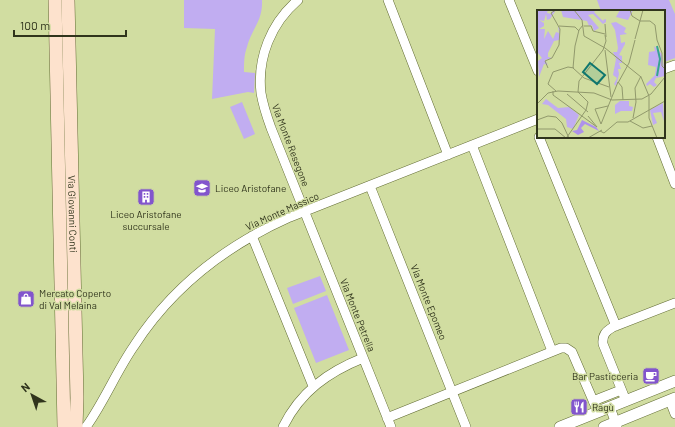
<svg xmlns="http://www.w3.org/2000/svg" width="675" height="427" viewBox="0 0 675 427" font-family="Barlow,sans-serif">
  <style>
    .green { fill: #c1adf1 }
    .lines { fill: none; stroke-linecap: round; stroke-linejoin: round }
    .minor-casing { stroke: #626c34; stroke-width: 10 }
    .tertiary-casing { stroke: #626c34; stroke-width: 12 }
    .secondary-casing { stroke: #626c34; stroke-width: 14 }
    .minor { stroke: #fff; stroke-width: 9 }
    .tertiary { stroke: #fff; stroke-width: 11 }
    .secondary { stroke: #fde2cd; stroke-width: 13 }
    .labels { text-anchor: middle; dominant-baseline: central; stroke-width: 3; stroke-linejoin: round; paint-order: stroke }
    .street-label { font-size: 10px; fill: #30341c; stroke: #d1dda1 }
    .poi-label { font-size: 10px; fill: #30341c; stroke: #d1dda1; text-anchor: start }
    .inset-river { fill: none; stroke: #35a48f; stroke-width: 2 }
    .inset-road { fill: none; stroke: #91996c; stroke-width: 1 }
    .view { fill: #0f766e; fill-opacity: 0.15; stroke: #0f766e; stroke-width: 2 }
    .inset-edge { fill: none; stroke: #30341c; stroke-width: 2 }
  </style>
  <rect width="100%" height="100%" fill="#d1dda1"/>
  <!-- green -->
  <path class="green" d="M184,0H262C263,21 252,28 247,47C244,55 244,63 244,72L255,73L254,93L248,92L212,99L215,29L184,28Z
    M597,0H669L675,14V58L664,62V11H601Z
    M242,102L255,134L244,139L230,107Z
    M320,276L326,291L293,304L287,288Z
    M327,295L349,350L316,363L294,308Z"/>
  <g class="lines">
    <defs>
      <path id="minor" d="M298,0C271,23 257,58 261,93C263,105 267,117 271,128L391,427
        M388,0L448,155
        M509,0L538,71
        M664,69L675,65
        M539,137L616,326
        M657,137L675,184
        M472,145L552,351
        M370,186L466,427
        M252,236L313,386
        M593,401L621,390
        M626,401L603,344C602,335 606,331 613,327L675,303
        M670,401L675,414
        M610,407L617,427
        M387,418L561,348H566L572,352L598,412
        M86,427C104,402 116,372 134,346C172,287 227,245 290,217L538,119
        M283,427C300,392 328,372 363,358"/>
      <path id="tertiary" d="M560,427L675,381
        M604,427L675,398"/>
      <g id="secondary">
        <path d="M55,0L64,427"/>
        <path id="s1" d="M68,0L77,398L76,427"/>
      </g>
    </defs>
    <!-- minor casing -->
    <use href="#minor" class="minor-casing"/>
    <!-- tertiary casing -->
    <use href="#tertiary" class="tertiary-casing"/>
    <!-- secondary casing -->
    <use href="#secondary" class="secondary-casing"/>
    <!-- minor -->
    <use href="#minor" class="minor"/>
    <!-- tertiary -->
    <use href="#tertiary" class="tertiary"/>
    <!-- secondary -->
    <use href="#secondary" class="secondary"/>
  </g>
  <!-- icons -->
  <defs>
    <symbol id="school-square" viewBox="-11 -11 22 22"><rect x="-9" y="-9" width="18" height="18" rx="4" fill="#8255cd" stroke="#d1dda1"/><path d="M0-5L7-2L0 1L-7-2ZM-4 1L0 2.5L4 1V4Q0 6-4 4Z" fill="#fff"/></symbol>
    <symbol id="building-square" viewBox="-11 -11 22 22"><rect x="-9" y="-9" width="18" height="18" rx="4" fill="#8255cd" stroke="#d1dda1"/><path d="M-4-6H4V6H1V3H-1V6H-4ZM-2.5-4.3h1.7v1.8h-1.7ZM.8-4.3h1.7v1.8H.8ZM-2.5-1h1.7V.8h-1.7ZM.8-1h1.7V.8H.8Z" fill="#fff"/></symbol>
    <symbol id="shop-square" viewBox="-11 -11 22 22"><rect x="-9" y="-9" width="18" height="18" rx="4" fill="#8255cd" stroke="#d1dda1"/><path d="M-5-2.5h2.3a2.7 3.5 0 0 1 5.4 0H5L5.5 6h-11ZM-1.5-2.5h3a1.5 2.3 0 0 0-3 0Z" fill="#fff"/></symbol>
    <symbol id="cafe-square" viewBox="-11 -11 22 22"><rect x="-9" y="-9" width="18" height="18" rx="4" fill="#8255cd" stroke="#d1dda1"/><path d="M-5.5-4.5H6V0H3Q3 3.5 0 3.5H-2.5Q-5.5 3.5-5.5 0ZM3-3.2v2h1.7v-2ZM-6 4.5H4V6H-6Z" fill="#fff"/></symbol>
    <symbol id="restaurant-square" viewBox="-11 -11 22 22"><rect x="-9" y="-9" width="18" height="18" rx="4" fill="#8255cd" stroke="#d1dda1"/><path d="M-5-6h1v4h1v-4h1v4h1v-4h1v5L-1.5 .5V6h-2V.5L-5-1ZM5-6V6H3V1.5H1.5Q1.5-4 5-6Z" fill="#fff"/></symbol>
  </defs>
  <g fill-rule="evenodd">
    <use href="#school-square" x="192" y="178" width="20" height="20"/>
    <use href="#building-square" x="136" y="187" width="20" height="20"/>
    <use href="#shop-square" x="16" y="289" width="20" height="20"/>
    <use href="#cafe-square" x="641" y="366" width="20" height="20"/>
    <use href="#restaurant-square" x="569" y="397" width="20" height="20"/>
  </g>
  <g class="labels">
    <!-- street labels -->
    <g class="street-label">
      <text transform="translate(291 145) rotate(69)">Via Monte Resegone</text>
      <text transform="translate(282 211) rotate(-24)">Via Monte Massico</text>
      <text stroke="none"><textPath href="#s1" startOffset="214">Via Giovanni Conti</textPath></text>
      <text transform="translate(429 302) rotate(68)">Via Monte Epomeo</text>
      <text transform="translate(358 315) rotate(68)">Via Monte Petrella</text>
    </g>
    <!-- poi labels -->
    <g class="poi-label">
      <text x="215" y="188">Liceo Aristofane</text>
      <text x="146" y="214" text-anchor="middle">Liceo Aristofane<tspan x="146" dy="12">succursale</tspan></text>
      <text x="39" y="293">Mercato Coperto<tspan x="39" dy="12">di Val Melaina</tspan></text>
      <text x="638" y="376" text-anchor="end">Bar Pasticceria</text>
      <text x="592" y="407">Ragù</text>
    </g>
  </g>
  <!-- overview -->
  <g transform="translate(537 10)">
    <rect width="128" height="128" fill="#d1dda1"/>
    <path d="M0,0H11L10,3L14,4L15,1L19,0L13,9L10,10L9,4L7,11L2,10L7,13V16L2,19H8L7,29L11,21L16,29L19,22L22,23L21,16L23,20L22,30L17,31L11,43V47L15,48L8,50L11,55L7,54L2,67L1,51L5,48L1,43ZM24,0H59L57,2L67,12L66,10L69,9V12L66,14L56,4L51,5L62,18L57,21L55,15L52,16L50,11L26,7ZM83,0H96L91,10L79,7ZM79,12L89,18L87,22L90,24L83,25L84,33L88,32V34L82,45L85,46V53H82L84,59H81L82,64L79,76L77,74L80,68L76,65L79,49L76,42H80L81,38L78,20L74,13ZM117,36L125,44L128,66L119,68L117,72L120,75L117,77L113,74L110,76L109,74L118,65L119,57L111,55L112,42L118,41ZM9,89L21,98L32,97L42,105L36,119L30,117L29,109L11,95L5,94ZM83,91H92V96L96,97L95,101H84L78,104V95ZM126,93L127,111L124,102L116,103L120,113L116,115L113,100Z" fill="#c1adf1"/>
    <path d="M45,110L59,117L62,121L48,114L44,118L47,122L41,125L35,121L40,120Z" fill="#ae92eb"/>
    <path class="inset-river" d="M120,36L123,49L120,66"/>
    <path class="inset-road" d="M37,0L45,10L47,26L68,38L104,67L112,86V108L120,128M93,0L95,6L103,11H113L118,15L120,30L125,43V56L128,59M68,14L69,27M22,16L38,17L42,21M47,16H54L56,21L68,24M98,29L106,0M38,36L36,58L47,68L72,77M38,36L42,20L46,15M68,40L74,87M11,58L8,51L15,48L22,35L23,19L14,3L19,0M16,62L11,74L19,81M16,62L31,57L37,58M81,72L85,77L86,90M81,73L92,53L98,30M16,81V85L60,117M30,84L51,102M0,94L11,83L21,81L57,83L75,90L105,89L114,84L128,67M51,106L60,117M96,108L99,92L98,78L104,66M0,110L11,106L19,107L25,113L32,128M93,111L106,118L115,116M64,114L81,72M64,114L58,99L71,96M0,119H18L29,128M63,121L67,123L80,112H91L128,91M30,127L49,100L51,92L41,82L42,71L66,40L69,31L68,25M51,128L65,120"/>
    <path class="view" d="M53,53L68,65L60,74L46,62Z"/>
    <rect width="128" height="128" class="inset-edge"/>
  </g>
  <!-- north arrow -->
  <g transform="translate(32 395) rotate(320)" stroke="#d1dda1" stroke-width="3" paint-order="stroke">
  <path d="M0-3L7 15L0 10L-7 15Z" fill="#30341c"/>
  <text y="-6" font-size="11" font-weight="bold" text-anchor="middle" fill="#30341c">N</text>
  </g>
  <!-- scale -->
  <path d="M14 30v6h112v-6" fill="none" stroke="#30341c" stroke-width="2"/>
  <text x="20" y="30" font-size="12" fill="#30341c" stroke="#d1dda1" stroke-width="3" paint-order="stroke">100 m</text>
</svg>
